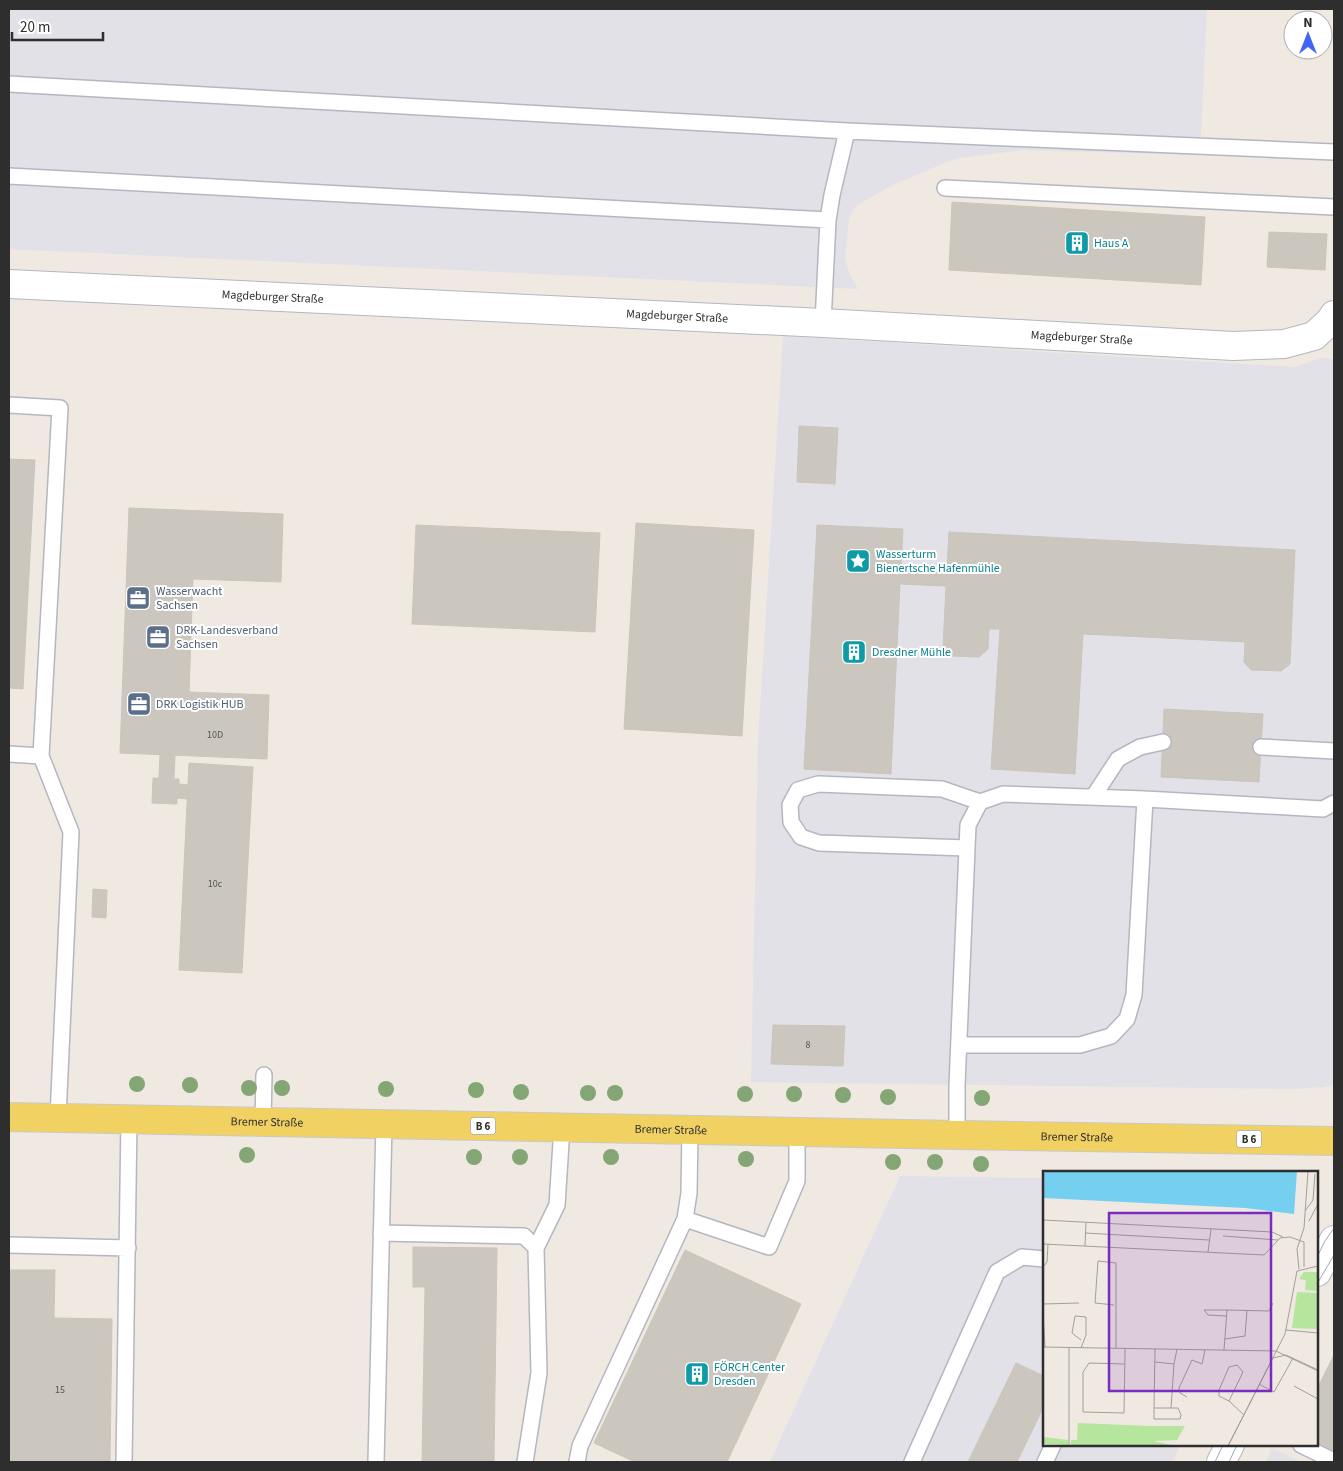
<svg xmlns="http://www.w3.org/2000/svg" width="1343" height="1471" viewBox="0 0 1343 1471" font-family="'Source Sans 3',sans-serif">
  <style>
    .industrial { fill: #e3e1e8 }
    .building { fill: #cbc7bf; stroke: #cbc5ba }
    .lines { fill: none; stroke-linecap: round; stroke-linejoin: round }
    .lane-casing { stroke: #b4b7c1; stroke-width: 18 }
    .street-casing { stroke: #b4b7c1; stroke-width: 30 }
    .secondary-casing { stroke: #b4b7c1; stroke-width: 30 }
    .primary-casing { stroke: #c9c9c9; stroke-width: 30 }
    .lane { stroke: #fff; stroke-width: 15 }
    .street { stroke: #fff; stroke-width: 28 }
    .secondary { stroke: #fff; stroke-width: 28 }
    .primary { stroke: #f2d163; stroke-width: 28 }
    .tram { stroke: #a3a6b8; stroke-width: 1 }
    .tree { fill: #84a574 }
    .labels { text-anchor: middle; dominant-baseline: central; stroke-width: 4; stroke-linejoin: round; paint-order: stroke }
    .number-label { font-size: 10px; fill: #555452 }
    .shield { fill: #fff; stroke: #6d6d6d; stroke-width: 1 }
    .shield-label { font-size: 11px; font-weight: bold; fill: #2e2e2e }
    .culture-label { font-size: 12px; fill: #0d838f; stroke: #fff; text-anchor: start }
    .street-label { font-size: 12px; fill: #2e2e2e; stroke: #fff }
    .service-label { font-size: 12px; fill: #4e5e75; stroke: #fff; text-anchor: start }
    .inset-road { fill: none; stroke: #a29e99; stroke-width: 1 }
    .view { fill: #7b2cbf; fill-opacity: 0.15; stroke: #7b2cbf; stroke-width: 2.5 }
    .inset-edge { fill: none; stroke: #2e2e2e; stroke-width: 2.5 }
  </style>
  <rect width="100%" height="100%" fill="#efe9e1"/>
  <!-- industrial -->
  <path class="industrial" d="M9,9L1207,10L1200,155L1022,150L954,159L895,184L860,203L854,209L849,218L845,259L850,275L858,289L9,249Z
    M783,336L1294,367L1321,358L1334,359V1085L1323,1087L1297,1089L751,1082L758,741Z
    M900,1176L1044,1178V1445H1181L1172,1462H770Z
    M1272,1448L1301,1462H1266Z"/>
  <!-- building -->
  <path class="building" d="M952,202L1205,217L1201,285L949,270Z
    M1269,232L1327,234L1325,270L1267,267Z
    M799,426L838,428L835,484L797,482Z
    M9,459L35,460L23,689L9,688Z
    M129,508L283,514L281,582L193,579L189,692L269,695L267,759L120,753Z
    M636,523L754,530L742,736L624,729Z
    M416,525L600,533L595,632L412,624Z
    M817,525L903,529L901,566L947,568L949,532L1295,550L1290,664L1281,671L1251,670L1244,662L1245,642L1083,634L1075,774L991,769L1000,629H989L988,649L979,657L952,656L943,647L946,586L900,584L891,774L804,769Z
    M1164,709L1263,714L1259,782L1161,777Z
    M160,755H175L174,779H179V784L188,785V799L177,798V804L152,803L153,778H159Z
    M189,763L253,767L242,973L179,970Z
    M93,889L107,890L106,918L92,917Z
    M773,1025L845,1026L843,1066L771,1064Z
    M413,1247L497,1248L494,1462H422L425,1287H413Z
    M685,1250L801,1304L727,1462H635L594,1443Z
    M9,1270H55L54,1318L112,1319L110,1462H9Z
    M1334,1355V1452L1317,1443V1389Z
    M1016,1363L1044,1376V1406L1017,1462H968Z"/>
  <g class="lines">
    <defs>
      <path id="lane" d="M9,84L847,131L1334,152
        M9,176L828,220
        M945,188L1334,207
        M823,323L828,220L832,195L847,131
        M9,405L60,408L41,756L71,832L58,1117
        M1261,747L1334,751
        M9,754L41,756
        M1093,797L1118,759L1140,747L1163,742
        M967,848L819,843L801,837L791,822L790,805L798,790L818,784L942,789L980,802
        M959,1045H1080L1111,1036L1127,1019L1134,995L1145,799
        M263,1121L264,1075
        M957,1135V1085L968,825L980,802L1003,794L1145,799L1323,809L1334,803
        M685,1219L689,1193L690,1129
        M381,1233L524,1236L536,1248L539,1373L525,1462
        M9,1245L128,1248
        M536,1248L557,1205L562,1127
        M1301,1445L1334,1461
        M124,1462L129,1119
        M376,1462L384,1124
        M577,1462L580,1446L685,1219L769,1247L797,1181V1132
        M912,1462L997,1272L1022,1257L1044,1259
        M1045,1462L1053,1445"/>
      <g id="street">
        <path id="s1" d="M9,284L823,323L1233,346L1284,344L1314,336L1330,321L1334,315"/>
      </g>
      <path id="secondary" d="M1317,1272L1334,1240
        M1221,1462L1230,1445"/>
      <g id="primary">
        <path id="s2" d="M9,1117L957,1135L1334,1141"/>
      </g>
    </defs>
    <!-- lane casing -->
    <use href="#lane" class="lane-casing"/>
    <!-- street casing -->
    <use href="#street" class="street-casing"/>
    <!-- secondary casing -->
    <use href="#secondary" class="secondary-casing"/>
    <!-- primary casing -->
    <use href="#primary" class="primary-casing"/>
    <!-- lane -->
    <use href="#lane" class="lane"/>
    <!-- street -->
    <use href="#street" class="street"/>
    <!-- secondary -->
    <use href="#secondary" class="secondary"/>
    <!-- primary -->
    <use href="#primary" class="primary"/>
    <!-- tram -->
    <path class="tram" d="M1317,1257L1325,1241L1334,1228
      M1317,1284L1334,1255
      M1215,1462L1223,1445
      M1229,1462L1237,1445"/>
  </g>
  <!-- trees -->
  <g class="tree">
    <circle cx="137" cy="1084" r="8"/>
    <circle cx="190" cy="1085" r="8"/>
    <circle cx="249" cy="1088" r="8"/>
    <circle cx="282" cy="1088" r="8"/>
    <circle cx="386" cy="1089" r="8"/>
    <circle cx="476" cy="1090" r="8"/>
    <circle cx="521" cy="1092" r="8"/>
    <circle cx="588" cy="1093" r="8"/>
    <circle cx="615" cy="1093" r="8"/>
    <circle cx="745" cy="1094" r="8"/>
    <circle cx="794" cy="1094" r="8"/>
    <circle cx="843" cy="1095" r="8"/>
    <circle cx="888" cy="1097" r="8"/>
    <circle cx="982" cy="1098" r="8"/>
    <circle cx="247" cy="1155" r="8"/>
    <circle cx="474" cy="1157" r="8"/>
    <circle cx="520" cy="1157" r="8"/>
    <circle cx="611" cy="1157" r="8"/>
    <circle cx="746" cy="1159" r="8"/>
    <circle cx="893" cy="1162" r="8"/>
    <circle cx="935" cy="1162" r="8"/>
    <circle cx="981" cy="1164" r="8"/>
  </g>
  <!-- icons -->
  <defs>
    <symbol id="building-square" viewBox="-11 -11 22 22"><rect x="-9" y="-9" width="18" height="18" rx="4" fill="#0f9aa8" stroke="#fff"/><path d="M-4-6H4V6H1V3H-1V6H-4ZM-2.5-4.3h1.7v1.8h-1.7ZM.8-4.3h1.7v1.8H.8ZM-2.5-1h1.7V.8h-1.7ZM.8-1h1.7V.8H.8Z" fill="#fff"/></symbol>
    <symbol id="sight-square" viewBox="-11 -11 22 22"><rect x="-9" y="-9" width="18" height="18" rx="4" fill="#0f9aa8" stroke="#fff"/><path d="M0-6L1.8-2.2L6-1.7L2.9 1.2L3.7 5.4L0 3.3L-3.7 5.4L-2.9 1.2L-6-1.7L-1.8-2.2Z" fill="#fff"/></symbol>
    <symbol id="office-square" viewBox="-11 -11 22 22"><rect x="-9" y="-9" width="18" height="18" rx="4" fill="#5c6f8a" stroke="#fff"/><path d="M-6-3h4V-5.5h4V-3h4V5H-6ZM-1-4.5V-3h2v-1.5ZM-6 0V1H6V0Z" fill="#fff"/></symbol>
  </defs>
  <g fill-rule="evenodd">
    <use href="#building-square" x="1063" y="229" width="28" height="28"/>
    <use href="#sight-square" x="844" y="547" width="28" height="28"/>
    <use href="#office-square" x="124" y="584" width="28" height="28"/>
    <use href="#office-square" x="144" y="623" width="28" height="28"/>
    <use href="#building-square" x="840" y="638" width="28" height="28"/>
    <use href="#office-square" x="125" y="690" width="28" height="28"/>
    <use href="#building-square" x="683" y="1360" width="28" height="28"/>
  </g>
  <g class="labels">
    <!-- number labels -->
    <g class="number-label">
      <text x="215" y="735">10D</text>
      <text x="215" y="884">10c</text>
      <text x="808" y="1045">8</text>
      <text x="60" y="1390">15</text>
    </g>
    <!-- shield labels -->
    <g class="shield">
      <rect x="470.5" y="1117.5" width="25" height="17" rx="4"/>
      <rect x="1236.5" y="1130.5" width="25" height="17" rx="4"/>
    </g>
    <g class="shield-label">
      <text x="483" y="1126">B 6</text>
      <text x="1249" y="1139">B 6</text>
    </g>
    <!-- culture labels -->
    <g class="culture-label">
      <text x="1094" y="243">Haus A</text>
      <text x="876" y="554">Wasserturm<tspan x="876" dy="14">Bienertsche Hafenmühle</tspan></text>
      <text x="872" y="652">Dresdner Mühle</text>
      <text x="714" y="1367">FÖRCH Center<tspan x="714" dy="14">Dresden</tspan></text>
    </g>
    <!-- street labels -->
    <g class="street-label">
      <text stroke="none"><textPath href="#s1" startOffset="264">Magdeburger Straße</textPath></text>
      <text stroke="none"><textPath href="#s1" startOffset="669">Magdeburger Straße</textPath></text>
      <text stroke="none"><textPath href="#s1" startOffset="1074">Magdeburger Straße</textPath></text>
      <text stroke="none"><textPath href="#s2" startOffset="258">Bremer Straße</textPath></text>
      <text stroke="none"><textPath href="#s2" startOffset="662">Bremer Straße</textPath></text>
      <text stroke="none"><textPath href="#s2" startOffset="1068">Bremer Straße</textPath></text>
    </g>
    <!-- service labels -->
    <g class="service-label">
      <text x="156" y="591">Wasserwacht<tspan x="156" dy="14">Sachsen</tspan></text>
      <text x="176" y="630">DRK-Landesverband<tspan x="176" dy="14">Sachsen</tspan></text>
      <text x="156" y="704">DRK Logistik HUB</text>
    </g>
  </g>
  <!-- overview -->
  <g transform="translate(1043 1171)">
    <rect width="275" height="275" fill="#efe9e1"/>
    <path d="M261,101H275V120L262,119L263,109L256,108ZM254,121L275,122V158L249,157ZM35,252L107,255H142L134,269L110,270L133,275L28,274V269H34ZM0,266L25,269V274L0,273Z" fill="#b6e59e"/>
    <path d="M0,0H254L251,43L202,37L0,27Z" fill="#75cff0"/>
    <path class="inset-road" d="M262,40L270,29L272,3M0,49L229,61L240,66M266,50L275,33M42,62L166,69M180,65L235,69M0,73L221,84L237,67L247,66L261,71V96M42,75L43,52M165,81L168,58M0,96L4,91L5,73M256,98L254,78L261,57L265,0M0,133L36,132M71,134L52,132L55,90L73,92V177M0,143L2,176M183,145L165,144L161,139H184M243,159L275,162M182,168L202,165L204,139M0,176L233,180M38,177L43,164V146L32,145L29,162L38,169M181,179L184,139L226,140L230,132M233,180L275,200M112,191L131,193L128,237M81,193L46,192L40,201V241L81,242L82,182V177M131,193L134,178M216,213L231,221L250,187M251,215L275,228M144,226L137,222L136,217L149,189L159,193L162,179M186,230L176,225V219L186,196L194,194L200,201L186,230L201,244M111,237H135L138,244L137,248H111V237L112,178M26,275V177M185,275L242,163L254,100L275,95M185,275L230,187L243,184L275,199"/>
    <path class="view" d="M66,42H228V220H66Z"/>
    <rect width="275" height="275" class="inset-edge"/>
  </g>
  <!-- border -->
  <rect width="1343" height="1471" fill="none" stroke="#2e2e2e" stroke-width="20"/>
  <!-- north arrow -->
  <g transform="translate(1308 35)"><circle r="24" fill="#ffffff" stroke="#ababab"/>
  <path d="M0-4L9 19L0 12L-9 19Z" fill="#4264fb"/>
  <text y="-8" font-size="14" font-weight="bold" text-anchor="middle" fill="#2e2e2e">N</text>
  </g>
  <!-- scale -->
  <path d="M12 32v8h91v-8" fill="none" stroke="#2e2e2e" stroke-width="2.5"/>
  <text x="20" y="32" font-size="15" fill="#2e2e2e" stroke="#ffffff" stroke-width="4" paint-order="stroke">20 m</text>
</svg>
